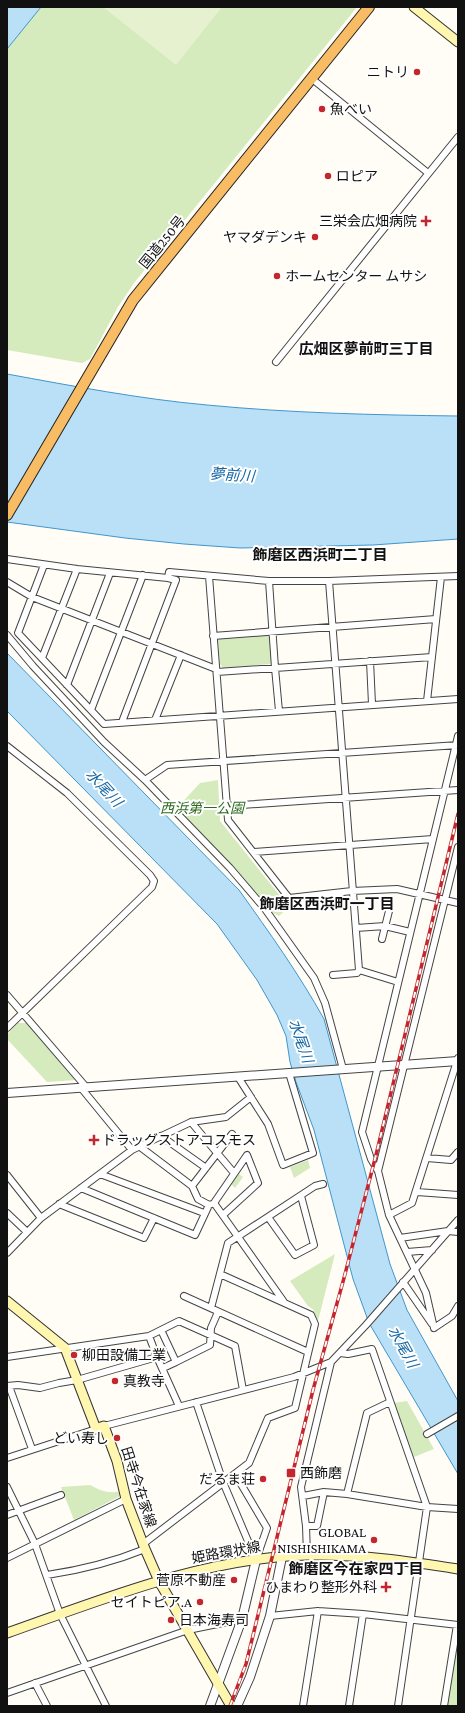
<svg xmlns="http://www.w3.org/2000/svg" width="465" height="1713" viewBox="0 0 465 1713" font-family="'Crimson Pro','Noto Sans JP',serif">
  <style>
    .green { fill: #d5ebbd }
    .pitch { fill: #e6f2cf }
    .water { fill: #b9e0f7; stroke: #3f96cf }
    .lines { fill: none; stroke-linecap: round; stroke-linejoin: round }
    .minor-casing { stroke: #444; stroke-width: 8 }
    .tertiary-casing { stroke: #444; stroke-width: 10 }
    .secondary-casing { stroke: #333; stroke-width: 11 }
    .trunk-casing { stroke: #222; stroke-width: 12 }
    .minor { stroke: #fff; stroke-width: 6 }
    .tertiary { stroke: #fff; stroke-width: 8 }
    .secondary { stroke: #fff6b0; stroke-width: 9 }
    .trunk { stroke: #f7bc64; stroke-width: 10 }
    .rail-casing { stroke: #c4262e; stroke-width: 3.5 }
    .rail { stroke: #fff; stroke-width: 2; stroke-dasharray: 6; stroke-linecap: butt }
    .poi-dot { fill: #c4262e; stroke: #fff; stroke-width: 1.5 }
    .labels { text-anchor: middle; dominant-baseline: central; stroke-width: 4; stroke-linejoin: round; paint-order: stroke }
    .poi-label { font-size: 14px; fill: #111; stroke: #fff; text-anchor: end }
    .street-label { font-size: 14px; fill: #111; stroke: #fff }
    .park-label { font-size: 14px; font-style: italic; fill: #2f6b1f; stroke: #fff }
    .neighbourhood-label { font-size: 15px; font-weight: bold; fill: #111; stroke: #fff }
    .water-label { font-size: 15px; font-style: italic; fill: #1768a6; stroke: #fff }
  </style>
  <rect width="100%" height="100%" fill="#fffdf5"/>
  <!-- green -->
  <path class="green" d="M41,7H357L134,283L118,307L90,359L82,363L7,350V49Z
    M268,634L271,636L272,661L270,664L223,668L220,664L218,640L220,637Z
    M218,780L220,821L289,907L279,916L273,913L245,879L177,808L200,783Z
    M18,1023H27L76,1080L47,1082L7,1039V1034Z
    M308,1160L310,1168L294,1178L290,1167Z
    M239,1174L243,1177L235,1188L231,1184Z
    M335,1254L318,1321L312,1314L314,1310L308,1306L290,1281Z
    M407,1401L434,1449L414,1457L393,1403Z
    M90,1485C101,1491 109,1494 121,1491L122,1495L74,1520L61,1487Z
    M458,1631V1706H445Z"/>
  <!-- pitch -->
  <path class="pitch" d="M103,7H222L176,65Z"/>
  <!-- water -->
  <path class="water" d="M7,7H41L7,49Z
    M7,374C73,386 140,399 207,405C290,413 374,415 458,416V539L373,545L240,548L184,544L125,538L7,522Z
    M7,653L239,890C269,932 299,974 324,1019L390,1264L407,1310L458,1401V1474L369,1323L353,1279L314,1130L296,1082L290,1062L286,1036L277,1015L257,980L217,924L7,711Z"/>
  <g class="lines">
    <defs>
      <path id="minor" d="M311,78L428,173
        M276,362L458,137
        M7,559L77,569L168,578L176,580L122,722
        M44,565L18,633L104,724L458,699
        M209,576L228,820L289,898L352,891L397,889L458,903
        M168,578L169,572L269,581H329L458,576
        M269,581L275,668L279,711
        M329,581L359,970
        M7,582L32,597L216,669
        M7,635L33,666L104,742L145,780L230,868L265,909L314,978L325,1003L343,1069
        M213,636L436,619
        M42,658L77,569
        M370,661L372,704
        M217,672L432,657
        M67,685L110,573
        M427,701L441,577
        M91,710L143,575
        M155,720L181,655
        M7,746L67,793L150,875L154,881L152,887L7,1028
        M145,780L167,765L458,745
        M227,806L458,790
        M254,852L433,839
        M356,928L385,926L410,932
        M382,939L390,907
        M333,975L357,973L359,970L398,982
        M7,995L87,1088
        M238,1077L268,1124L283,1165L313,1153L289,1073
        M82,1089L132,1150
        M191,1122L234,1173
        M161,1136L206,1168
        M139,1146L192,1186
        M427,1158L451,1160L458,1152
        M378,1171L458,847
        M100,1174L204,1213
        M7,1175L41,1218
        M81,1188L195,1235L209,1205
        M417,1192L458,1195
        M59,1204L144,1238L154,1218
        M212,1204L209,1205L198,1199L192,1186L232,1134
        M7,1213L27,1232
        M223,1215L258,1183L247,1155L214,1203L284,1302
        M389,1215L412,1203L458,1058
        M268,1217L295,1255L314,1245L301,1196
        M400,1238L448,1231L458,1232
        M407,1252L432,1250
        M7,1253L41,1218L132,1150L191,1122L226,1117L251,1097
        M403,1282L432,1324
        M184,1296L308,1352
        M211,1308L228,1243L315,1186L323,1184
        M434,1328L426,1293L389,1215L378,1171L371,1159L362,1132L458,736
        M434,1328L452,1316L458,1306
        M161,1330L176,1362L163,1368
        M149,1336L157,1357L179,1406
        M340,1353L348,1354L372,1349L427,1507L398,1706
        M7,1357L149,1336L179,1321L235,1346L243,1390
        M176,1362L210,1345L211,1328L218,1312
        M7,1386L18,1385L40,1388L59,1383L77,1380L157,1357
        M9,1386L32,1449
        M196,1402L223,1482L256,1560
        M104,1426L294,1377L331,1362
        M427,1434L458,1416
        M7,1458L96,1429
        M235,1474L267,1528L256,1560
        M7,1487L35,1544L60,1614L106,1706
        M347,1494L367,1413L390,1402
        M303,1496L324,1492L347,1494L427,1507L458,1509
        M7,1515L61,1495
        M306,1526H317L324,1492
        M143,1544L249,1463L268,1418L295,1408L315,1324L311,1315L220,1274
        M307,1555L306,1526L301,1487L331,1362L366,1325L458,1220
        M7,1558L126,1499
        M47,1575C81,1570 113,1562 145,1549
        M270,1616L318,1611L363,1614L458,1625
        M35,1683L47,1706
        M7,1693L188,1630L242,1619
        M303,1706L318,1611
        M349,1706L363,1614
        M444,1706L457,1625"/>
      <path id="tertiary" d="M7,1093L458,1061
        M210,1706L242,1619L256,1560
        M237,1706L250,1677L270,1616L282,1557"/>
      <path id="secondary" d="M414,7L458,42
        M7,1301L65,1348L96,1429L104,1426L117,1461L126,1499L145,1549L159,1581L231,1706
        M7,1633C104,1599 203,1558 308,1555C358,1554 408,1561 458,1569"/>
      <path id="trunk" d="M7,515L133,300L369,7"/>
    </defs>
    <!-- minor casing -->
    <use href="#minor" class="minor-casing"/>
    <!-- tertiary casing -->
    <use href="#tertiary" class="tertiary-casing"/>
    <!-- secondary casing -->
    <use href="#secondary" class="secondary-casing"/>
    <!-- trunk casing -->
    <use href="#trunk" class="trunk-casing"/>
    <!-- minor -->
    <use href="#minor" class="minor"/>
    <!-- tertiary -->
    <use href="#tertiary" class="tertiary"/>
    <!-- secondary -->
    <use href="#secondary" class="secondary"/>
    <!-- trunk -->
    <use href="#trunk" class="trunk"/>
    <defs>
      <path id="rail" d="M230,1706L246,1664L313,1390L344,1278L376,1155L458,814"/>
    </defs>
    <!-- rail casing -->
    <use href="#rail" class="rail-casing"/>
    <!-- rail -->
    <use href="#rail" class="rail"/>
  </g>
  <!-- markers -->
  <g class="poi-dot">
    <circle cx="417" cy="72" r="4"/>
    <circle cx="322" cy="109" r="4"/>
    <circle cx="328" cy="176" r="4"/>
    <path d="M424 215h4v4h4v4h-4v4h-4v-4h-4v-4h4z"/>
    <circle cx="315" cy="237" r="4"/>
    <circle cx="277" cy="276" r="4"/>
    <path d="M92 1134h4v4h4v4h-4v4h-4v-4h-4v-4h4z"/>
    <circle cx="74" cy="1355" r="4"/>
    <circle cx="115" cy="1381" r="4"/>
    <circle cx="117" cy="1438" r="4"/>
    <rect x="286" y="1468" width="10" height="10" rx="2"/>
    <circle cx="263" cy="1479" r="4"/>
    <circle cx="374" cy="1540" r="4"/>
    <circle cx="234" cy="1580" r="4"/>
    <path d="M384 1581h4v4h4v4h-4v4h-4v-4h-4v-4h4z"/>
    <circle cx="200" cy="1602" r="4"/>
    <circle cx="171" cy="1620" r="4"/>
  </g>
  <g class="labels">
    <!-- poi labels -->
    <g class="poi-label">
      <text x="409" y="72">ニトリ</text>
      <text x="330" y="109" text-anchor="start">魚べい</text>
      <text x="336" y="176" text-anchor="start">ロピア</text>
      <text x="417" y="221">三栄会広畑病院</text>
      <text x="307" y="237">ヤマダデンキ</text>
      <text x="285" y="276" text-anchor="start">ホームセンター ムサシ</text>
      <text x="102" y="1140" text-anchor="start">ドラッグストアコスモス</text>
      <text x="82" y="1355" text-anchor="start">柳田設備工業</text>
      <text x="123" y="1381" text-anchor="start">真教寺</text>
      <text x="109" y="1438">どい寿し</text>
      <text x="300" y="1473" text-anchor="start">西飾磨</text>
      <text x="255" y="1479">だるま荘</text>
      <text x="366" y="1532">GLOBAL<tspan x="366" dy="16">NISHISHIKAMA</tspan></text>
      <text x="226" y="1580">菅原不動産</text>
      <text x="377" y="1587">ひまわり整形外科</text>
      <text x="192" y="1602">セイトピア.A</text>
      <text x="179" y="1620" text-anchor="start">日本海寿司</text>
    </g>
    <!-- street labels -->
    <g class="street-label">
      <text transform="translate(162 242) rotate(-51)">国道250号</text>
      <text transform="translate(139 1487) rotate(72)">田寺今在家線</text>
      <text transform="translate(226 1552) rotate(-10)">姫路環状線</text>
    </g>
    <!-- park labels -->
    <g class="park-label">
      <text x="202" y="808">西浜第一公園</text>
    </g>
    <!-- neighbourhood labels -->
    <g class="neighbourhood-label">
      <text x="366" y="349">広畑区夢前町三丁目</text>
      <text x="320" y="555">飾磨区西浜町二丁目</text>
      <text x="327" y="904">飾磨区西浜町一丁目</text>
      <text x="356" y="1569">飾磨区今在家四丁目</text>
    </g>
    <!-- water labels -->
    <g class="water-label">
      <text transform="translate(232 475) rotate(4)">夢前川</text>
      <text transform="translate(104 788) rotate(47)">水尾川</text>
      <text transform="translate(301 1041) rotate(71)">水尾川</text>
      <text transform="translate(403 1347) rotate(61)">水尾川</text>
    </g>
  </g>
  <!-- border -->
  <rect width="465" height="1713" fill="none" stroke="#111111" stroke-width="16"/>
</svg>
